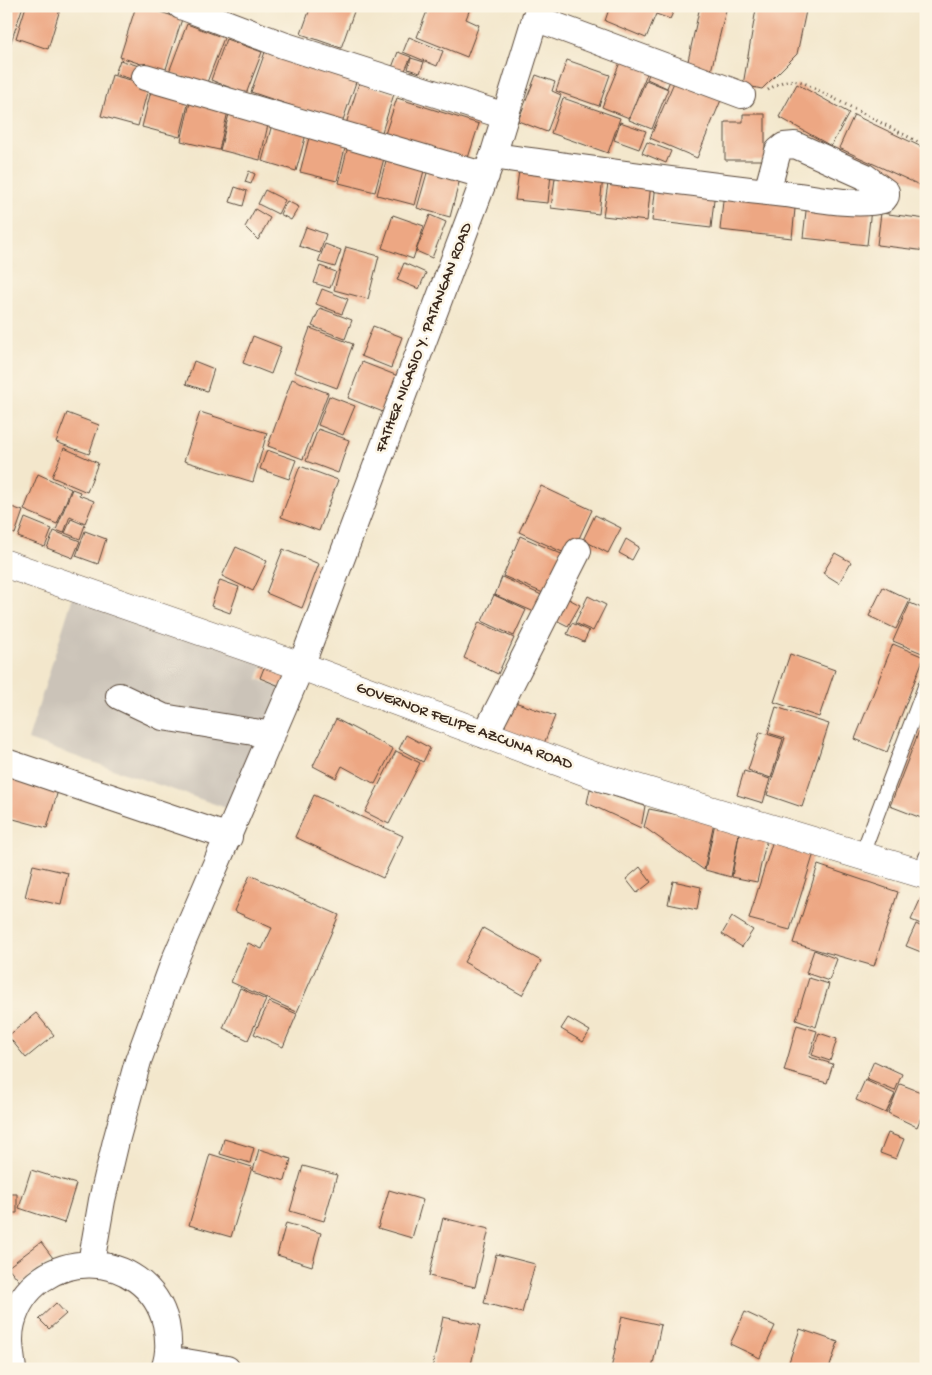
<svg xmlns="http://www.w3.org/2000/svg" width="932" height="1375" viewBox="0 0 932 1375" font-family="'Gochi Hand',sans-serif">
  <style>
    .industrial { fill: #cbc3b8 }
    .building { fill: #eda783 }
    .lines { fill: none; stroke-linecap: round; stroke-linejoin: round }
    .lane-casing { stroke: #574638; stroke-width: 16 }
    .street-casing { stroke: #574638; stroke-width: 28 }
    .secondary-casing { stroke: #574638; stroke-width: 29 }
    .path { stroke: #574638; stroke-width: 3; stroke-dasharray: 1 4; stroke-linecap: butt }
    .lane { stroke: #fff; stroke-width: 14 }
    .street { stroke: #fff; stroke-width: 26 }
    .secondary { stroke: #fff; stroke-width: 28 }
    .labels { text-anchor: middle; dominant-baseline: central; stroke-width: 5; stroke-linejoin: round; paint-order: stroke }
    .street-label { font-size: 16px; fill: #3b2a1e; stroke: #fcf5e5 }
  </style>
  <rect width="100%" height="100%" fill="#fcf5e5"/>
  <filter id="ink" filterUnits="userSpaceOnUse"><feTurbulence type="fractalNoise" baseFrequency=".02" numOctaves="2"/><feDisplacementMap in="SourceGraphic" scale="10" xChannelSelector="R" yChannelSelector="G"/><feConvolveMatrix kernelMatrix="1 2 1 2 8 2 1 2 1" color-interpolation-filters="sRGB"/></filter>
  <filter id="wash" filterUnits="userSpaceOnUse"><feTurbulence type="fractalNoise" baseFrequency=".0096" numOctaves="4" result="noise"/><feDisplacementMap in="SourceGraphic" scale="20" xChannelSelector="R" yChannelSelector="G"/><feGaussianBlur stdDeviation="1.12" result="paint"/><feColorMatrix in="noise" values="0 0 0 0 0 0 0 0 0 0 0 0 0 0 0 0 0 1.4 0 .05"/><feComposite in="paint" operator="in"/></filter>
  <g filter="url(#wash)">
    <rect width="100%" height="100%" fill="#f3e7cc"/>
    <!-- industrial -->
    <path class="industrial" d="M74,593L265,660L258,679L282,688L232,810L28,740Z"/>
    <g id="blocks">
      <!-- building -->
      <path class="building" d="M6,6H23L7,54H6Z
        M26,6H61L48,49L16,38Z
        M136,6H142L182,19L165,72L120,57Z
        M311,6H356L341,48L301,34Z
        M429,6H471L466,19L479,25L467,57L417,37Z
        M610,6H676L670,19L656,14L646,38L605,21Z
        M700,6H727L710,75L686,70Z
        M748,6H807L797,54L762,89L743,85L756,9Z
        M187,24L224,38L206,85L169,72Z
        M409,37L443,51L437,66L403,52Z
        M226,39L262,52L246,94L211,80Z
        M265,52L356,82L342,123L251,92Z
        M398,52L411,57L403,75L391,70Z
        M623,55L650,66L629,118L602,107Z
        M411,58L424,62L420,73L408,69Z
        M120,60L142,67L138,81L115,74Z
        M567,60L610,75L599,106L556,91Z
        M651,69L671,78L667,88L647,79Z
        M112,75L149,85L138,126L101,116Z
        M536,75L555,82L552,91L561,95L547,132L518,121Z
        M646,80L668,89L652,129L629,120Z
        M675,80L721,100L697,158L650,138Z
        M359,83L394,94L381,135L346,124Z
        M797,84L849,113L831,146L779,117Z
        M152,87L190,96L180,137L142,127Z
        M191,98L229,107L219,150L181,141Z
        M397,98L479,124L466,164L384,137Z
        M563,98L620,118L608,153L551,133Z
        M231,106L270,116L260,160L220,150Z
        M743,114H765V160H725V122H743Z
        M854,115L926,149V188L839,148Z
        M274,117L308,127L296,171L262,161Z
        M620,122L646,131L639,149L614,140Z
        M311,130L347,140L337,181L300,172Z
        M349,142L386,151L375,192L339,183Z
        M647,142L671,151L666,163L642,153Z
        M388,153L426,163L415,205L377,195Z
        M429,166L461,175L450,217L417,208Z
        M249,171L255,174L251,184L245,182Z
        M519,171L551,174L548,203L515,200Z
        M556,171L603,177L599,214L551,208Z
        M609,177L651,183L647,221L603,216Z
        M656,183L715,190L711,228L652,221Z
        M235,187L247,191L243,206L230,202Z
        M265,190L285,200L278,214L258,204Z
        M724,191L796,199L792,238L720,230Z
        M287,201L299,207L291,220L280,214Z
        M807,202L871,209L867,245L803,238Z
        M255,209L270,218L258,240L245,227Z
        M881,213L926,219V251L877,245Z
        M393,215L424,226L413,259L382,248Z
        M430,215L446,222L432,258L416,251Z
        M306,227L326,234L320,253L299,246Z
        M325,244L341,250L335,267L318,262Z
        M346,247L379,256L368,299L334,290Z
        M404,263L426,273L419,289L397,280Z
        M320,266L336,272L330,288L314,283Z
        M322,289L348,299L342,314L316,304Z
        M320,308L352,320L345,339L312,326Z
        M373,326L402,337L391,368L361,356Z
        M310,328L353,344L337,388L294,372Z
        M253,336L281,347L271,374L243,363Z
        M194,361L214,369L207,391L186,384Z
        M362,362L398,376L383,412L348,398Z
        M292,379L328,393L303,459L268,446Z
        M329,396L355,406L343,435L318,425Z
        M200,412L267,433L253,482L184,461Z
        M67,413L99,425L89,454L56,442Z
        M318,429L349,440L338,473L306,461Z
        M64,448L98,463L87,492L52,477Z
        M267,450L296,460L289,479L260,469Z
        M300,466L338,480L319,531L281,517Z
        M38,474L71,489L57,524L24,510Z
        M541,486L592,510L571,556L519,532Z
        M72,489L80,492L79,495L94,501L85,523L70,516L64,533L56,530Z
        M6,505L23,511L15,534L6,531Z
        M595,515L621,528L608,553L583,540Z
        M25,518L52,529L45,547L18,537Z
        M71,519L85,525L80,539L65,533Z
        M54,531L80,541L73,558L47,548Z
        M85,531L106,539L98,564L76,556Z
        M520,536L566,556L548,595L503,576Z
        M626,539L639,547L632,560L619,553Z
        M236,547L267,561L253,591L222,576Z
        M283,549L319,564L302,608L266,593Z
        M835,553L851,562L839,583L823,573Z
        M502,577L546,597L539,614L495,595Z
        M220,580L239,587L230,613L211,606Z
        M883,587L910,600L896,629L869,616Z
        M494,595L526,610L514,636L482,621Z
        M588,596L606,605L593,631L575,623Z
        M567,598L580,605L568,626L556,620Z
        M910,603L926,610V645L922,653L893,641Z
        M479,622L514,638L498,674L464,658Z
        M572,623L589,631L584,642L567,634Z
        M893,644L924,657L887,752L855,739Z
        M790,654L835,670L819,717L774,702Z
        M267,660L290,669L282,687L260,678Z
        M509,700L555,716L543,746L504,733Z
        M776,707L829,724L802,807L767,795L785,738L768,733Z
        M926,713V815L924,819L890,806Z
        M336,719L393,749L375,784L342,766L336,778L313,766Z
        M760,732L783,739L771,778L748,770Z
        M406,735L430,748L423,762L399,749Z
        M396,751L420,763L389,824L365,812Z
        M744,771L770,779L763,803L737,795Z
        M6,772L59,787L47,828L6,817Z
        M590,789L645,806L641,828L587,803Z
        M314,795L403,836L383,878L295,837Z
        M649,809L714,822L704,870L644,827Z
        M715,823L740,828L731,877L705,870Z
        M740,828L768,834L757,882L732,877Z
        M773,840L814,853L790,930L749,919Z
        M33,865L68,873L61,905L25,897Z
        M818,865L898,892L874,966L793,943Z
        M640,867L651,882L637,893L626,879Z
        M250,875L339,915L297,1012L231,982L248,943L262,949L272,928L234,911Z
        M673,881L701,887L697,910L668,904Z
        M921,898L926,901V926L911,920Z
        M732,917L753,930L742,947L722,934Z
        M916,924L926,929V954L906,946Z
        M483,928L541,961L522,995L464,962Z
        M814,950L837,959L829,981L806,973Z
        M809,978L829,984L816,1027L796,1020Z
        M240,988L266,1000L248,1040L223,1028Z
        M269,1002L297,1014L283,1047L254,1034Z
        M36,1013L54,1035L26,1058L8,1036Z
        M568,1018L590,1031L583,1042L561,1029Z
        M797,1025L817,1031L809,1057L833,1064L827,1083L784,1071Z
        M819,1033L837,1039L830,1061L812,1055Z
        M874,1061L902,1074L895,1091L866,1079Z
        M865,1080L895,1094L886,1113L856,1100Z
        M900,1084L926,1094V1106L917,1127L888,1113Z
        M888,1133L904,1139L896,1159L880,1153Z
        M224,1139L254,1148L250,1163L220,1154Z
        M259,1149L291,1159L285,1181L253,1171Z
        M210,1154L252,1167L231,1237L189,1225Z
        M303,1166L337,1175L324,1221L290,1211Z
        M31,1170L76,1184L64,1223L19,1208Z
        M389,1190L423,1200L412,1238L378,1228Z
        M6,1194H17V1213H6Z
        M443,1218L489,1229L475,1287L429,1276Z
        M286,1223L321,1233L312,1266L277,1255Z
        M41,1242L53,1258L21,1283L8,1267Z
        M496,1254L535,1264L522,1313L484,1303Z
        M56,1303L66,1314L49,1329L39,1319Z
        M745,1312L775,1326L760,1358L730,1344Z
        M622,1316L661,1325L652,1369H611Z
        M443,1317L480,1325L470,1369H432Z
        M800,1329L838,1342L829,1369H798L788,1365Z"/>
    </g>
  </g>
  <g filter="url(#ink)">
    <use href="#blocks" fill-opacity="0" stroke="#574638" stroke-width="1"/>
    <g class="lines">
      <defs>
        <path id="lane" d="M861,857L926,684
          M920,874L926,857"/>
        <path id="street" d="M181,6L283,45L505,116
          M535,18L742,95
          M145,77L486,176
          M493,156C590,169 687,183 785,194C813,198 857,207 883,200L886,196V192L864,176L795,145L784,146L778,151L767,192
          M119,696L163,717L272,735
          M485,735L578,551
          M6,762L229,837
          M91,1263L102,1200L116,1141L138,1061L174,962L301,666L493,156L539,6
          M168,1359L227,1369
          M13,1369C11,1354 8,1338 12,1323C32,1245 147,1245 166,1324C169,1339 170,1354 164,1369"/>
        <path id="secondary" d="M6,564L301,666L597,776L926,875"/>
      </defs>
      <!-- lane casing -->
      <use href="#lane" class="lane-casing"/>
      <!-- street casing -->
      <use href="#street" class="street-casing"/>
      <!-- secondary casing -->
      <use href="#secondary" class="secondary-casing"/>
      <!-- path -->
      <path class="path" d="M768,90C780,82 788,78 802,82L926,146"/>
      <!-- lane -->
      <use href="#lane" class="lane"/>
      <!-- street -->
      <use href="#street" class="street"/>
      <!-- secondary -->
      <use href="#secondary" class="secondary"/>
    </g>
  </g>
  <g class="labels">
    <!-- street labels -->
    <g class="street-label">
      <text transform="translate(425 338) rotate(-69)">FATHER NICASIO Y. PATANGAN ROAD</text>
      <text transform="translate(464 727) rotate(20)">GOVERNOR FELIPE AZCUNA ROAD</text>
    </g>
  </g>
  <!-- margin -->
  <rect width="932" height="1375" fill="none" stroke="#fcf5e5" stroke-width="25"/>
</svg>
